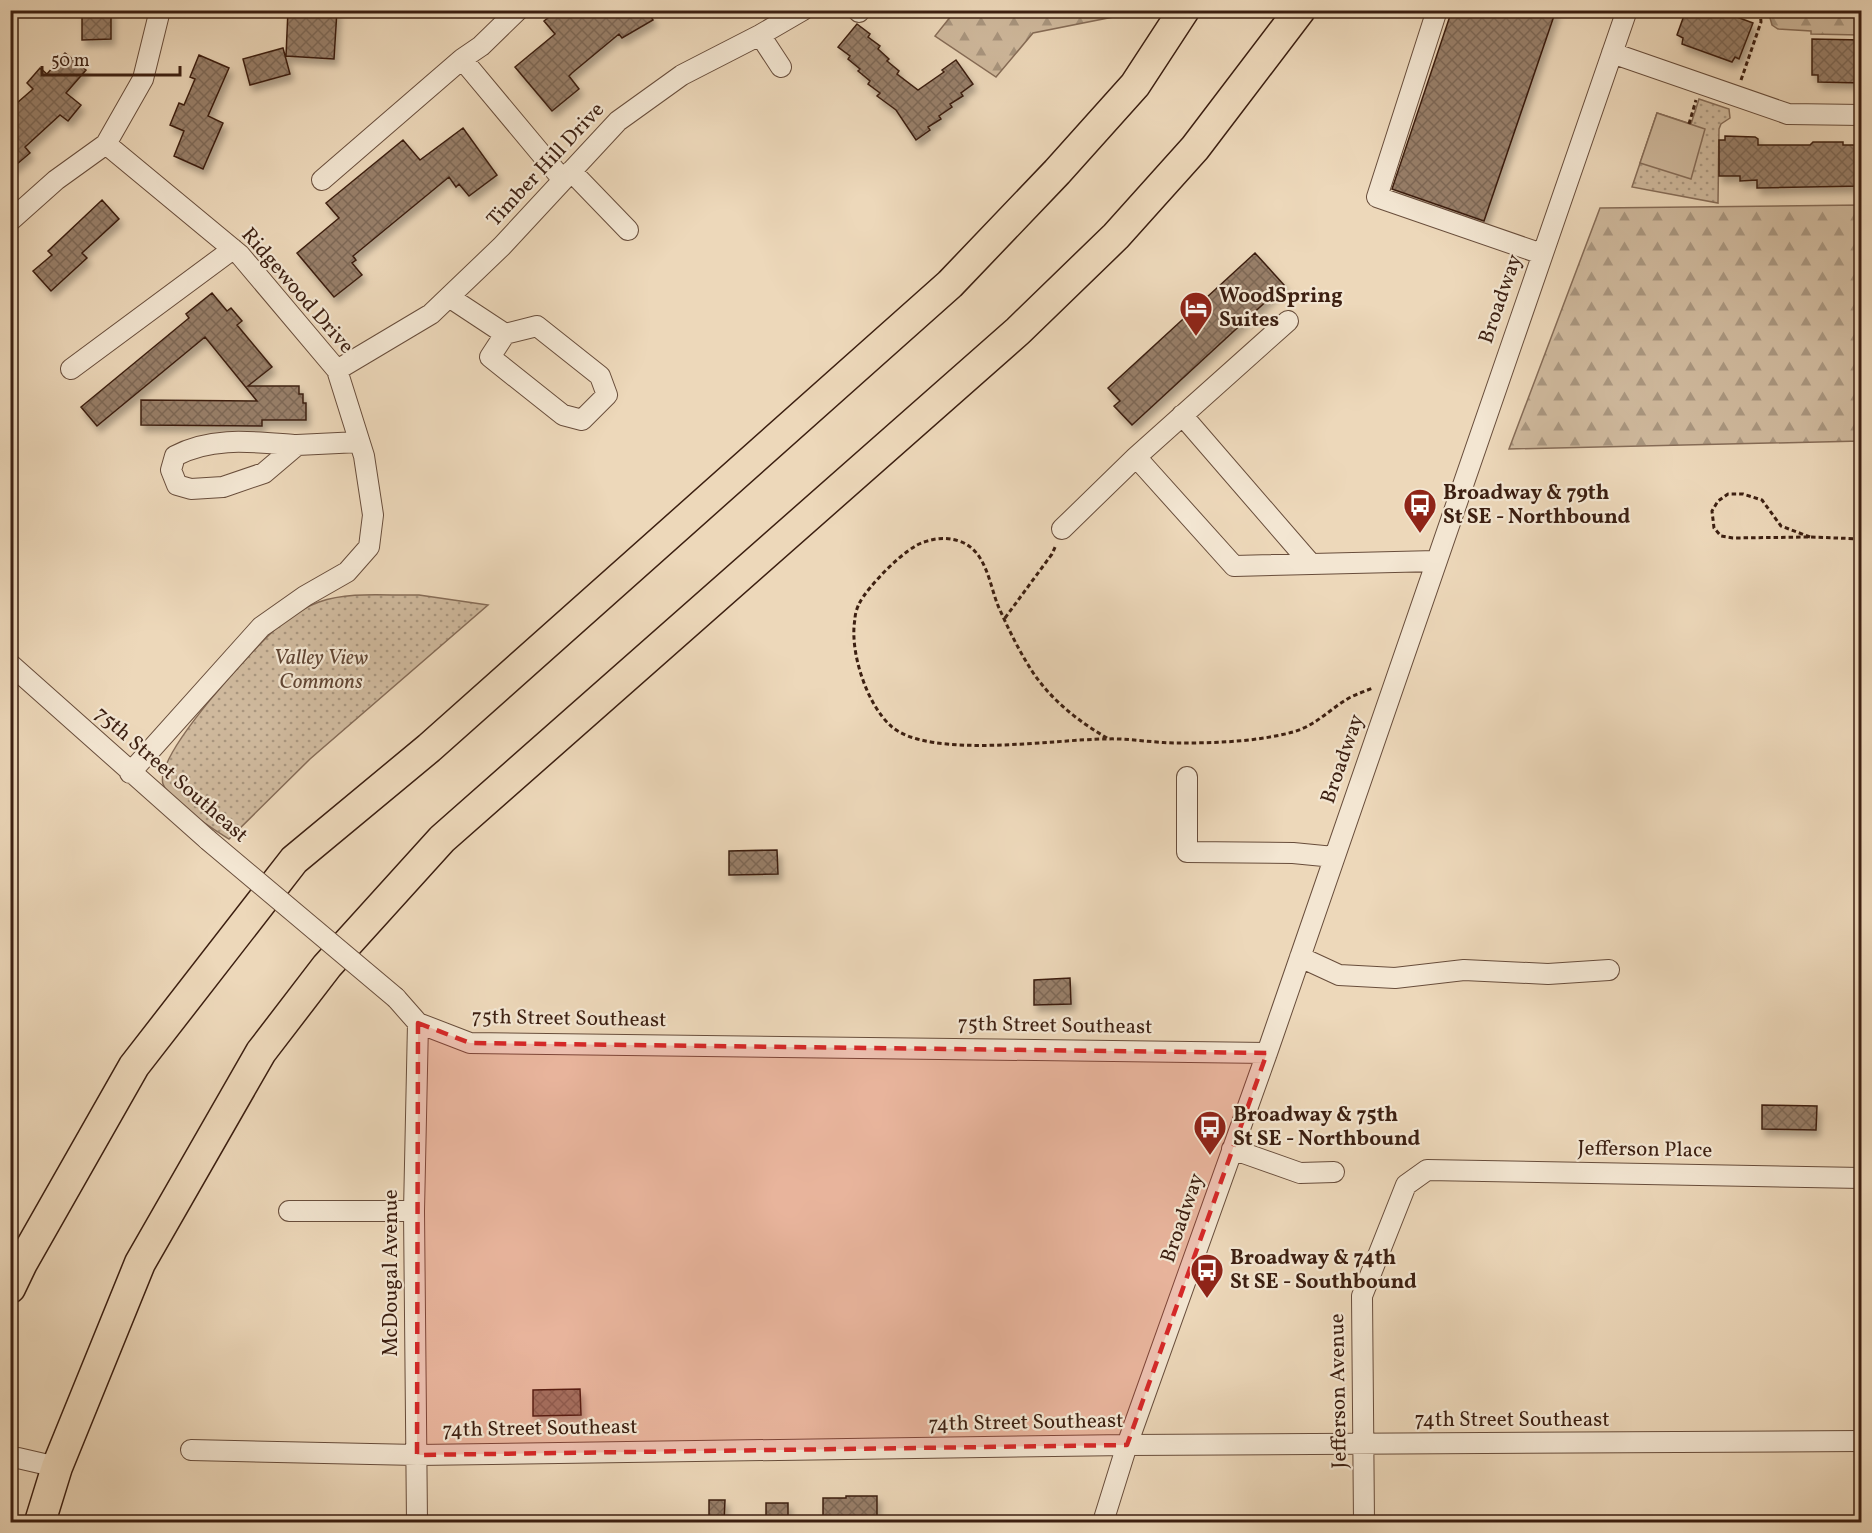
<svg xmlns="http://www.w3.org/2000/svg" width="1872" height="1533" viewBox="0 0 1872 1533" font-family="Vollkorn,serif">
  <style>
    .forest { fill: url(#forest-firs); stroke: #866c57; stroke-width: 1.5 }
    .park { fill: url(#park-dots); stroke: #866c57; stroke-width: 1.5 }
    .pitch { fill: #cfb99d; stroke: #866c57; stroke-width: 1.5 }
    .building { fill: url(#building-cross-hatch); stroke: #3c1f11; stroke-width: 1.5; filter: url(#shadow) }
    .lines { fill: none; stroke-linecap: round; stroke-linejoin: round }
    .minor-casing { stroke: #684d3b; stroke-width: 22 }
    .highway-casing { stroke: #3c1f11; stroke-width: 33 }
    .path { stroke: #3c1f11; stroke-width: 3; stroke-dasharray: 4.5 3; stroke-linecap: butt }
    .minor { stroke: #f3e6d2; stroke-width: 20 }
    .highway { stroke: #edd8ba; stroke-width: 30 }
    .minor-bridge-casing { stroke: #684d3b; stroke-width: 22; stroke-linecap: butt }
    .minor-bridge { stroke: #f3e6d2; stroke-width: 20 }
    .marked { fill: #d62828; fill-opacity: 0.2; stroke: #d62828; stroke-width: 4.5; stroke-dasharray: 12 8; stroke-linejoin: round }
    .labels { text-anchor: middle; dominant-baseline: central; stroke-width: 4.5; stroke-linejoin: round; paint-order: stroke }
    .street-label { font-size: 21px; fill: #3c1f11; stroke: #f3e6d2 }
    .poi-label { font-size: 21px; font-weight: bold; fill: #3c1f11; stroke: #f3e6d2; text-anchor: start }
    .park-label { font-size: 21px; font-style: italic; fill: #614634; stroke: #f3e6d2 }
  </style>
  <defs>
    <pattern id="forest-firs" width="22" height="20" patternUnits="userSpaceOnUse" patternTransform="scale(1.5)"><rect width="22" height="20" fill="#cfb99d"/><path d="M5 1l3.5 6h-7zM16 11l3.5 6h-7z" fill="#a9967f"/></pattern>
    <pattern id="park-dots" width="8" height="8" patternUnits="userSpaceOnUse" patternTransform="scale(1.5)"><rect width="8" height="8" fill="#cfb99d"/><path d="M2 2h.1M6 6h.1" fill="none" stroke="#a9967f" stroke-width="1.8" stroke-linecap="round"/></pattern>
    <pattern id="building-cross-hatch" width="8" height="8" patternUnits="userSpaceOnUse" patternTransform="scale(1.5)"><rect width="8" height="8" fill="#987f69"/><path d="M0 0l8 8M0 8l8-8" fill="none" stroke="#7d6755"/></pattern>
    <filter id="shadow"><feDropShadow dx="3.5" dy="6" stdDeviation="3" flood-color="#0004"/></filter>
  </defs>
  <rect width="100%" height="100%" fill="#edd8ba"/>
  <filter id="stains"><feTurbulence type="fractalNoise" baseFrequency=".00333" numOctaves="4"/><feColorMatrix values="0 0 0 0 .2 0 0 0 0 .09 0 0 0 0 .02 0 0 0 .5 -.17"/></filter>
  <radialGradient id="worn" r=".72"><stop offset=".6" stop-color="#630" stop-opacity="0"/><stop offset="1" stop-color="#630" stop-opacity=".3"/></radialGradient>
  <!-- forest -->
  <path class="forest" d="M955,11V10L1134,11L1133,13L1033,33L996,77L935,36Z
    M1768,11H1861V35L1811,34V31L1778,29L1772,25Z
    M1861,205V441L1509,449L1600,208Z"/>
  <!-- park -->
  <path class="park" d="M1699,99L1729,109L1730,118L1721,124L1719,129L1718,203L1632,187L1657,113L1691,124Z
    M419,595L488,605L310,759L229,839C213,829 169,802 163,784C154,755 256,645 280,625C290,617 307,606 319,602C350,591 387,596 419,595Z"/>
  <!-- pitch -->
  <path class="pitch" d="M1657,113L1705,129L1691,179L1640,163Z"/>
  <!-- building -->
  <path class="building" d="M82,10H111V39L82,40Z
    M288,10H337L334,59L286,56Z
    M558,10H647L653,20L622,38L619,34L572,73L569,76L579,89L552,111L515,67L555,34L544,21Z
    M1452,10H1556L1484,221L1392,189Z
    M1686,10H1718L1753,23L1739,59L1735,57L1732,62L1682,44L1683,38L1677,35Z
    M857,24L870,34L868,37L880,46L878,49L889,59L887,61L899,71L897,74L918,90L944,72L942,70L956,60L973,84L961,93L963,96L950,104L952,107L939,116L941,119L928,127L930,130L916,140L896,110L877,96L880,93L868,84L870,81L858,71L860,69L848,59L850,56L838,47Z
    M1812,39L1862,40V83L1818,82V75H1812Z
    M283,48L290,74L250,85L243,59Z
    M65,53L86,70L66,93L81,105L68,121L60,115L25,147L30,153L10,170V109L33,89L27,83L40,68L47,74Z
    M199,55L229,68L208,116L223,123L203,169L174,156L184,131L170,125L179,103L184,105L195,79L190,77Z
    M463,128L497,175L469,196L459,184L456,187L449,177L353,256L356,260L352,263L362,275L334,297L297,253L339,218L326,203L403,140L420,160Z
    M1725,136L1755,137L1758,139V145H1810L1813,142H1843V145H1862V186L1757,188V180L1740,181V176H1719V140H1725Z
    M102,200L119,219L82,253L87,258L51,291L33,271L52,255L48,251Z
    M1255,253L1284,285L1132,425L1114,406L1120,401L1108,388Z
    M212,293L227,311L231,308L242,321L237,325L272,367L248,386H299V394H303V403H306V420H262V426L141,425V400L257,401L205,337L97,426L81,407L189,318L186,314Z
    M777,850L778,874L729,875V851Z
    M1070,978L1071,1004L1034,1005V980Z
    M1762,1105L1817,1106L1816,1130L1762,1129Z
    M580,1389L581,1415L533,1416V1390Z
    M846,1496H877V1522H823V1498H846Z
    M709,1500H725L724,1522H709Z
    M766,1503H788V1522H766Z"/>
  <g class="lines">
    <defs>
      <path id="minor" d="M518,10L481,46L462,59L563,180
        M857,10L859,12
        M1437,10L1377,197L1542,254
        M760,35L781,67
        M1612,53L1788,114L1862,115
        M106,144L240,255L337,370L364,456L373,515L369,547L347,572L305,596L261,627L130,773
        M571,171L628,230
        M322,180L462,59
        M10,221L56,180L106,144L143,79L160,10
        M449,297L505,334L490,357L563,415L582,420L607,395L600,376L537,326L505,334
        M1288,321L1136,457L1234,566L1436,561
        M71,369L233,249
        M337,370L431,314L502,246L618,121L682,75L760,35L803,10
        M1182,415L1311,564
        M297,445L264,473L223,487L191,489L177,485L171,470L175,456C212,436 254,442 294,445H297L359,442
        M1062,529L1136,457
        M10,664L208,840
        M1187,777V852L1293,853L1334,857
        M1300,957L1339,975L1395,978L1464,970L1548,974L1609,970
        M396,998L418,1023L470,1043L1267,1053
        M1232,1149L1300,1173L1334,1172
        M289,1211H414
        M191,1450L417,1455L1127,1445L1862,1441
        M10,1459L18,1458L57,1467
        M417,1522L414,1211L418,1023
        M1103,1522L1127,1445L1267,1053L1627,10
        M1364,1522L1362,1296L1406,1185L1427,1170L1862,1178"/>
      <path id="highway" d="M10,1288L22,1263L134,1066L294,860L429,748L950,284L1057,172L1135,85L1184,10
        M40,1522L57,1467L140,1263L261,1052L327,966L442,839L1018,331L1116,236L1195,148L1300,10"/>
    </defs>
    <!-- minor casing -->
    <use href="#minor" class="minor-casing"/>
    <!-- highway casing -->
    <use href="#highway" class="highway-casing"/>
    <!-- path -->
    <path class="path" d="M1741,80L1761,22L1760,10
      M1689,124L1696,100
      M1810,537L1781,526L1762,500L1743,494H1728L1718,501L1712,511L1714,528L1721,536L1733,538L1810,537L1862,539
      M1005,618L1052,554L1056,545
      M1107,738C1078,721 1051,700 1032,671C1019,651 1009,630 999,608C989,585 987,550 959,541C947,537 936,538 924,542C906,547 867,587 859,604C857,608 855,614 855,619C849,651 867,705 891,726C928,760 1056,739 1106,739C1129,738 1153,743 1177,743C1214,743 1256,742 1293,732C1315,726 1330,709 1349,698C1357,694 1365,691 1373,688"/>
    <!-- minor -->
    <use href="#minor" class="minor"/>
    <!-- highway -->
    <use href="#highway" class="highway"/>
    <defs>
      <path id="minor-bridge" d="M208,840L396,998"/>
    </defs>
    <!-- minor-bridge casing -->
    <use href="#minor-bridge" class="minor-bridge-casing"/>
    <!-- minor-bridge -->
    <use href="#minor-bridge" class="minor-bridge"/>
  </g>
  <!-- marked area -->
  <path class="marked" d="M418,1023L470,1043L1267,1053L1127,1445L417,1455Z"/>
  <!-- icons -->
  <defs>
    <symbol id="hotel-pin" viewBox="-11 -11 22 30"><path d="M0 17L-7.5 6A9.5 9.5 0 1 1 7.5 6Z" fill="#8f2418" stroke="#f3e6d2"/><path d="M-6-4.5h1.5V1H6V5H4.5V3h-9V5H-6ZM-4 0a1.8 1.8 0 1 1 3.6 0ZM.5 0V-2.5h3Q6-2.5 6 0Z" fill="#fff"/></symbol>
    <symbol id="bus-pin" viewBox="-11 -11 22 30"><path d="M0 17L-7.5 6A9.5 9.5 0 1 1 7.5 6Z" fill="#8f2418" stroke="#f3e6d2"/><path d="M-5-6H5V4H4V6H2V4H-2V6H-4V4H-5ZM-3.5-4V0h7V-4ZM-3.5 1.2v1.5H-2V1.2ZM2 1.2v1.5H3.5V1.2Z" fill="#fff"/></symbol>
  </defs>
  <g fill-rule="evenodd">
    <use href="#hotel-pin" x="1177" y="289" width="38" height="52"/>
    <use href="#bus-pin" x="1401" y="486" width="38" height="52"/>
    <use href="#bus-pin" x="1191" y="1108" width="38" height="52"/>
    <use href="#bus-pin" x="1188" y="1251" width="38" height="52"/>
  </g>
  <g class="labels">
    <!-- street labels -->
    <g class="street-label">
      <text transform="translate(546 165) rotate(-47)">Timber Hill Drive</text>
      <text transform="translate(297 291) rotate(49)">Ridgewood Drive</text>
      <text transform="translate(1501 299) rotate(-71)">Broadway</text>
      <text transform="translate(1343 759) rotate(-71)">Broadway</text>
      <text transform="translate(171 775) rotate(41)">75th Street Southeast</text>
      <text transform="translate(569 1019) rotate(1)">75th Street Southeast</text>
      <text transform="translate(1055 1026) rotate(1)">75th Street Southeast</text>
      <text transform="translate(1645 1150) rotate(1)">Jefferson Place</text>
      <text transform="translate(1183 1218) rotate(-71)">Broadway</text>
      <text transform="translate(391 1273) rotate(-90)">McDougal Avenue</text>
      <text transform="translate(1339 1391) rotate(-91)">Jefferson Avenue</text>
      <text x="1512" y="1420">74th Street Southeast</text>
      <text transform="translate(1026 1423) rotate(-1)">74th Street Southeast</text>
      <text transform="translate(540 1429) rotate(-1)">74th Street Southeast</text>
    </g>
    <!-- poi labels -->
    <g class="poi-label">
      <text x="1219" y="296">WoodSpring<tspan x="1219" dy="24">Suites</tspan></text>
      <text x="1443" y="493">Broadway &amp; 79th<tspan x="1443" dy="24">St SE - Northbound</tspan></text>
      <text x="1233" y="1115">Broadway &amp; 75th<tspan x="1233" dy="24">St SE - Northbound</tspan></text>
      <text x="1230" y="1258">Broadway &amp; 74th<tspan x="1230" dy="24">St SE - Southbound</tspan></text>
    </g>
    <!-- park labels -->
    <g class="park-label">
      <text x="321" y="658">Valley View<tspan x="321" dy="24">Commons</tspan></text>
    </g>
  </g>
  <!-- margin -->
  <rect width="1872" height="1533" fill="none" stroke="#edd8ba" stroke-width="36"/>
  <rect x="12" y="12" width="1848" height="1509" fill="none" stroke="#3c1f11" stroke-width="3"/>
  <rect x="18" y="18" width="1836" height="1497" fill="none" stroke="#3c1f11" stroke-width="1.5"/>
  <!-- scale -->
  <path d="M42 66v9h138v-9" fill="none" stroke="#3c1f11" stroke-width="3"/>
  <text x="51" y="66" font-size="18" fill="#3c1f11" stroke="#f3e6d2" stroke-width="4.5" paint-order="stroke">50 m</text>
  <rect width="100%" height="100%" filter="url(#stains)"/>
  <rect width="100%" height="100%" fill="url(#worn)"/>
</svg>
